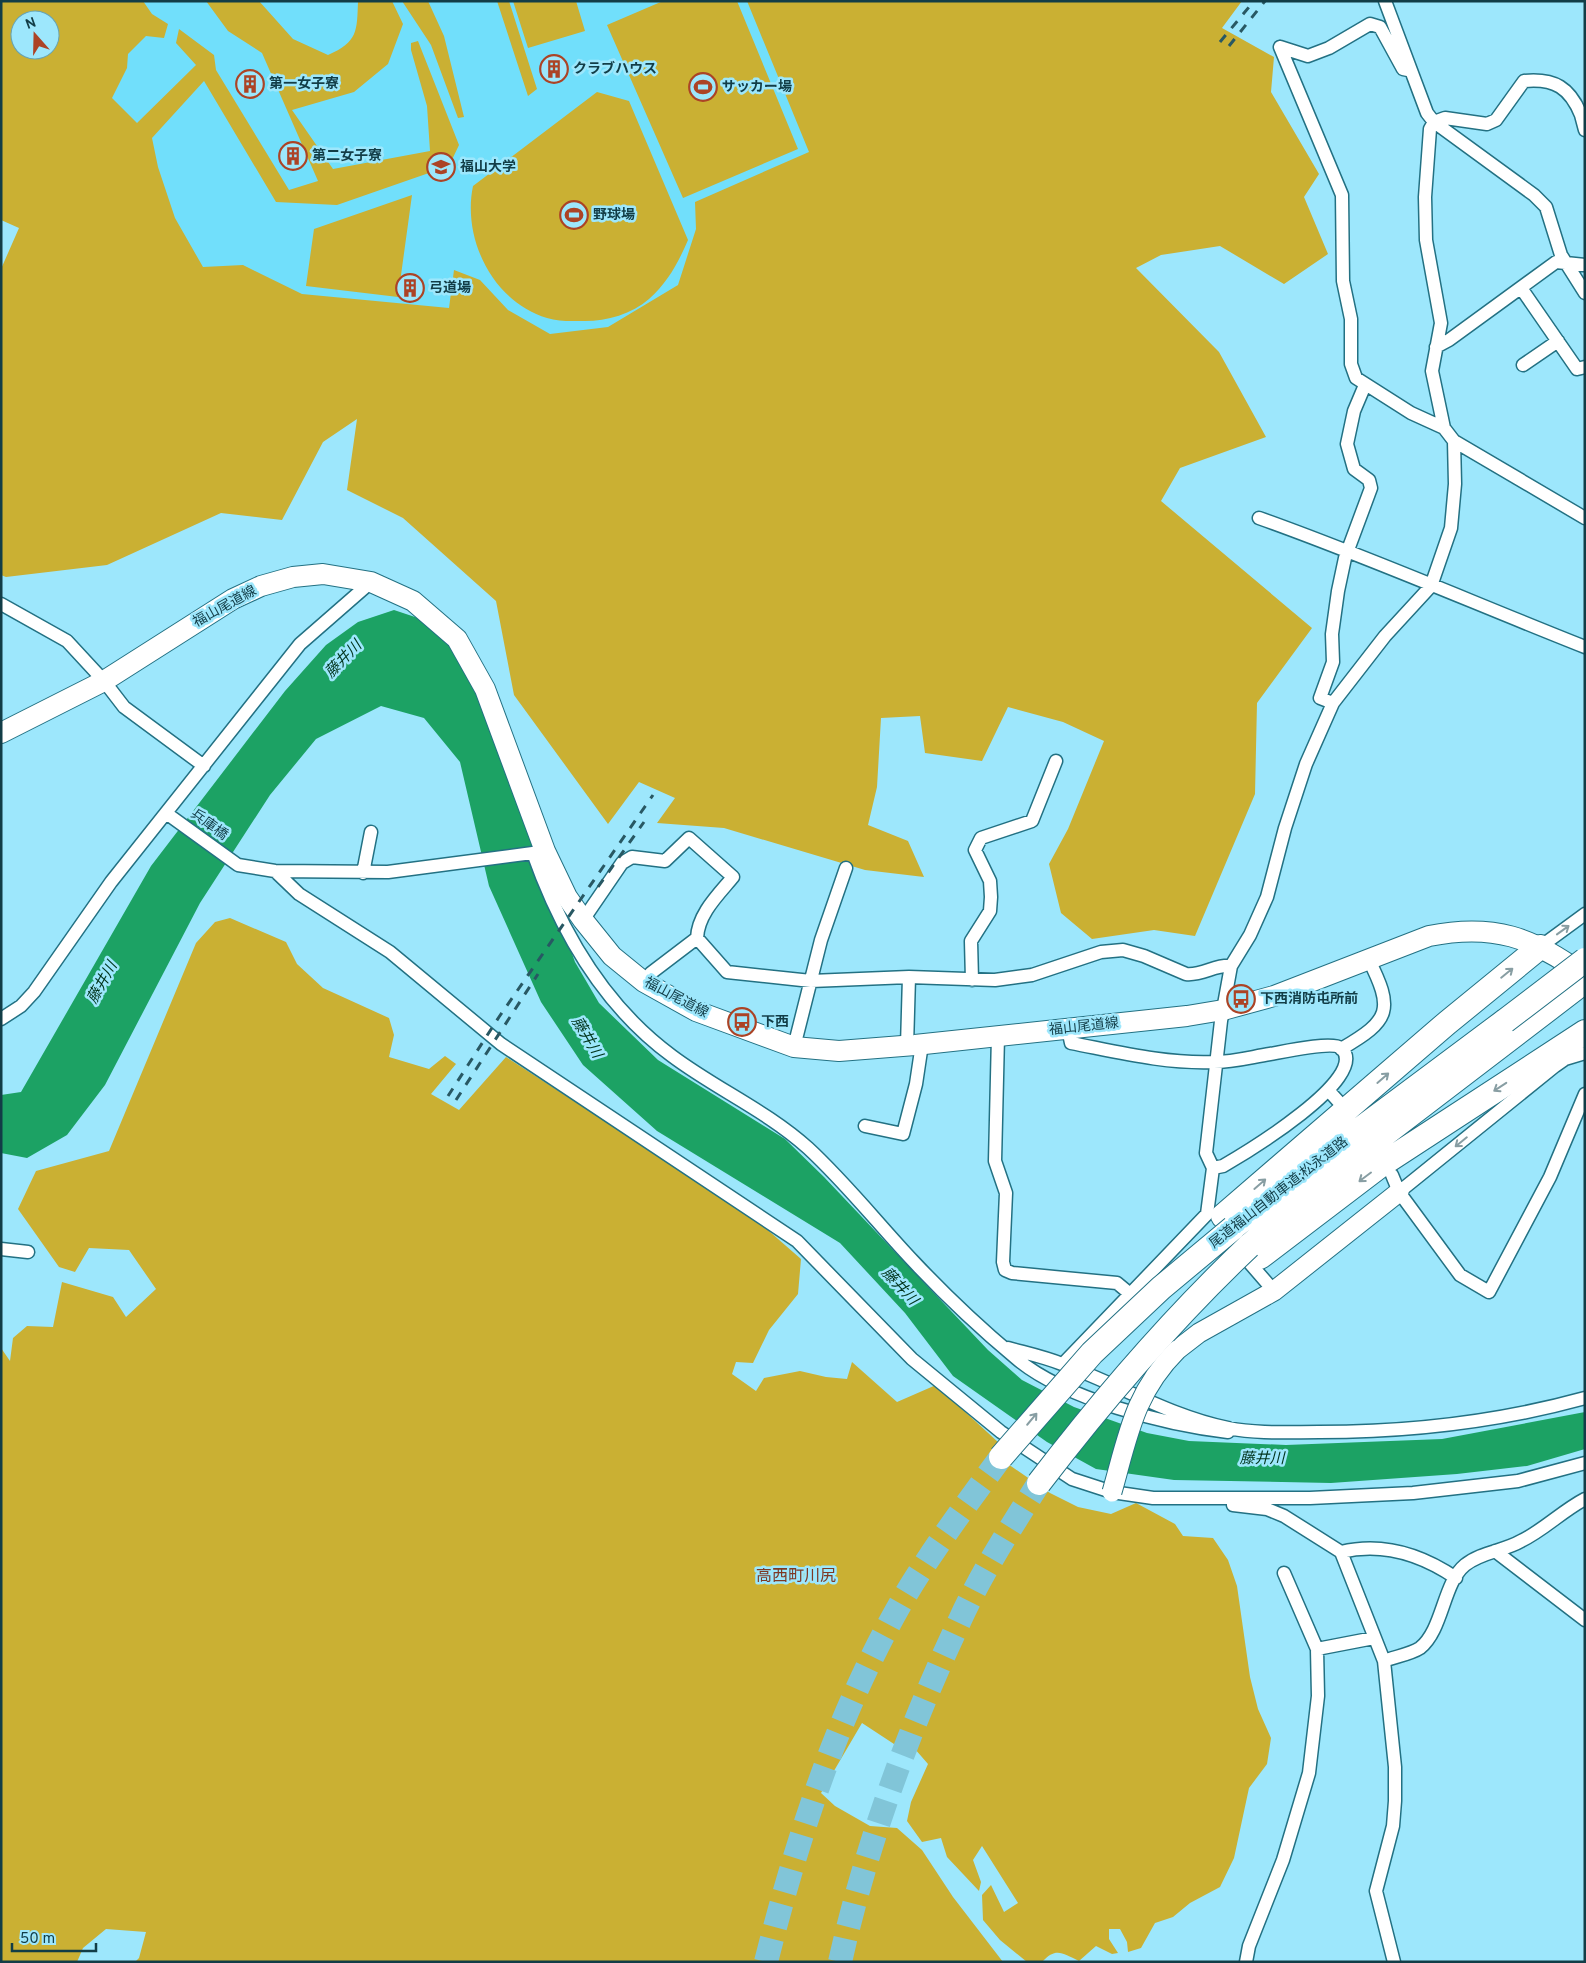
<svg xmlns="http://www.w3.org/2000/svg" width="1586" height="1963" viewBox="0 0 1586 1963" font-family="Overpass,'Noto Sans JP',sans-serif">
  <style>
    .built { fill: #71dffb }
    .green { fill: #cab033; fill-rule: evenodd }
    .water { fill: #1ca264 }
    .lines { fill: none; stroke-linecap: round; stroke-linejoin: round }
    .highway-tunnel { stroke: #81c5d8; stroke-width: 24; stroke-dasharray: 24 12; stroke-linecap: butt }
    .street-casing { stroke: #237183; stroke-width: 15 }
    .secondary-casing { stroke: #237183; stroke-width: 21 }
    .primary-casing { stroke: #237183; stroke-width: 22 }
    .highway-casing { stroke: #237183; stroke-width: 26 }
    .street { stroke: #fff; stroke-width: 12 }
    .secondary { stroke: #fff; stroke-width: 19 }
    .primary { stroke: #fff; stroke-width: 20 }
    .highway { stroke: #fff; stroke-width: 24 }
    .rail { stroke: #285863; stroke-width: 3; stroke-dasharray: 9 9; stroke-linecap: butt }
    .secondary-bridge-casing { stroke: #237183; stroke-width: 21; stroke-linecap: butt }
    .highway-bridge-casing { stroke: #237183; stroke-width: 26; stroke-linecap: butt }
    .secondary-bridge { stroke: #fff; stroke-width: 19 }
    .highway-bridge { stroke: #fff; stroke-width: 24 }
    .oneway { stroke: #889ea3 }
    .labels { text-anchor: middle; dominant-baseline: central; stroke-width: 5; stroke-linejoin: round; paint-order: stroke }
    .poi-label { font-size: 14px; font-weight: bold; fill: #123d47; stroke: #9de7fc; text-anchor: start }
    .street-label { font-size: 14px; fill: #123d47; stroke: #9de7fc }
    .water-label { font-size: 15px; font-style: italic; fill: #00331b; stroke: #9de7fc }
    .quarter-label { font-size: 16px; fill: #7d3925; stroke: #9de7fc }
  </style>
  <rect width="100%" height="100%" fill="#9de7fc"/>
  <!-- built -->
  <path class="built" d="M2,1H759L825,157L683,290L617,334L551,341L206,280L50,50V20H20Z"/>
  <!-- green -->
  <path class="green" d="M1,1H143L152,14L168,24L164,38L146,36L128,54L127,68L112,98L137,123L196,65L176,43L179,29L214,55L216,70L289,190L318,181L262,53L228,31L206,1H259L293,39L328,55C358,42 357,31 358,1H392L403,24L388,64L354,92L292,110L333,169L430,151L427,106L411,50V43L418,41L459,145L449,166L337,205L276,202L204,81L152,138L158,167L175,218L203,267L243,265L302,294L449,308L454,270L480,280L508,310L550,334L608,327L678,285L696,229L695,202L809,152L747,1H1242L1222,28L1274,57L1271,92L1319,174L1304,197L1328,254L1284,284L1220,246L1161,255L1136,268L1219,352L1266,437L1180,468L1161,501L1312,628L1257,703L1255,794L1195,936L1154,930L1092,939L1061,913L1049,864L1068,829L1104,741L1063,722L1008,707L982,761L925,753L920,716L881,718L877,787L868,825L908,841L924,877L865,870L724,828L657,823L675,798L639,782L608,824L514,695L496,601L403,518L347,490L357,419L323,442L282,520L221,513L107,565L6,577L1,575V269L19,228L1,220ZM20,20H50V50H20Z
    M402,1H428L444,36L464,117L458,118L431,45Z
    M497,1H509L537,89L528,96Z
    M513,1H576L585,31L528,48Z
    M663,1H737L798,149L683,198L607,25Z
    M597,92L629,101L688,240C678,263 668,282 649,299C632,314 607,321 585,321C573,321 559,322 547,318C493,302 462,239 473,186Z
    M412,195L398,297L306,286L314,229Z
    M230,918L286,942L297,964L323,988L389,1018L394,1035L389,1057L429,1069L445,1056L456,1064L431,1094L459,1110L506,1057L753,1217L801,1259L798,1294L769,1330L753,1363L736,1362L732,1374L756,1391L764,1378L800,1371L826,1377L847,1379L852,1362L897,1402L936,1385L999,1443L992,1453L1050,1493L1078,1507L1111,1514L1136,1503L1175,1524L1183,1536L1213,1538L1228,1560L1237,1586L1250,1677L1258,1709L1271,1738L1267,1764L1249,1788L1234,1858L1220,1887L1190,1903L1173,1917L1155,1923L1141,1948L1128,1952L1127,1942L1120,1929H1109V1939L1118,1953L1112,1954L1096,1946L1079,1961C1062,1953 1056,1947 1042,1962H1027L1000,1940L983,1920L982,1895L991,1885L1004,1912L1018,1903L982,1846L973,1860L981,1882L979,1891L947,1857L941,1838L922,1842L907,1821L911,1802L928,1764L908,1741L894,1744L862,1723L821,1793L835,1806L870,1826L897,1828L922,1850L953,1897L1003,1962H135L139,1958L146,1932L106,1929L83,1948L77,1962H1V1348L10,1361L13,1338L27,1326L53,1327L62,1282L113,1297L126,1317L156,1289L129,1250L89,1248L75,1272L59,1267L18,1209L36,1171L109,1151L196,943L215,922Z"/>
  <!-- water -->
  <path class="water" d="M394,610L430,622L458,656L483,702L575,962L599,1003L658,1060L785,1139L824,1177L988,1350L1022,1380L1074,1407L1147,1433L1189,1441L1286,1445L1442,1439L1585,1412V1449L1527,1466L1457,1474L1331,1483L1174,1480L1096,1469L1047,1442L953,1376L905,1313L840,1243L657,1131L583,1065L541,1002L489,886L460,762L424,718L381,706L316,739L270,795L200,903L105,1085L67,1135L27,1158L1,1153V1095L21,1092L151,866L285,691L326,645L358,622Z"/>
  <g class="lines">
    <!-- highway-tunnel -->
    <path class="highway-tunnel" d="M766,1962C798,1835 839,1708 906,1594C935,1546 968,1502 1001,1457
      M840,1962C866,1845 909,1728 960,1620C982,1572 1011,1527 1039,1483"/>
    <defs>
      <path id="street" d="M1385,1L1427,113L1434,122L1534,195L1546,207L1561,255L1585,293
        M1280,47L1342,195L1343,281L1351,319V364L1356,378L1411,413L1444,428
        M1280,47L1308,56L1329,48L1370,24L1380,27L1403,69L1408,70
        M1581,115L1585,130
        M1585,115H1581C1570,88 1555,78 1524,81L1496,120L1487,124L1445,118L1434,122L1430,129L1425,197L1426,240L1441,323L1432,371L1444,428L1454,441L1585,518
        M1521,288L1577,369L1585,367
        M1436,347L1449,340L1556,262L1585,265
        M1523,365L1558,341
        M1259,518C1369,557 1476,604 1585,647
        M1,604L67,641L104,681L124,707L204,766
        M1333,703L1320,698L1333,662L1332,634L1338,591L1345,558L1371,488L1369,480L1354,469L1347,444L1354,411L1365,385
        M166,813L238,865L275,871L388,872L540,852
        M533,853C561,932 604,1006 672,1056C716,1089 767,1111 808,1148C846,1183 879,1225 914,1262C946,1296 981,1329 1017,1359C1065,1399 1166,1425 1228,1432V1428
        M275,871L299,894L390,952L501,1044L797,1241L912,1359L1001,1432L1072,1479L1112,1492L1153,1498H1310L1413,1493L1518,1481L1585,1463
        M363,873L371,832
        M583,920L622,863L632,857L665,861L689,838L733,877C718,895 698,914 697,938L727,972L811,981L909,977L995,980L1032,975L1101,952L1123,950L1144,956L1186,974C1202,976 1216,964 1231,966
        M1540,947L1585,914
        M972,980L971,941L990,911L991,897L990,881L975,850L981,838L1032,821L1056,761
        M644,982L651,973L697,938
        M1,1019L21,1006L34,992L111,882L300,644L371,582
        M1068,1029L1071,1043C1118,1052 1166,1064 1214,1062C1233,1062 1251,1057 1270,1054C1282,1052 1332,1041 1341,1048C1373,1077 1242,1155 1223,1166L1213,1168
        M998,1036L995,1161L1006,1193L1003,1262L1005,1270L1012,1273L1117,1283L1129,1293
        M907,1046L909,977
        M794,1047L821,940L846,868
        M1341,1049C1391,1020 1394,1010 1368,958
        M1328,1090L1338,1101
        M865,1126L903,1134L916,1084L922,1044
        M1392,1175L1399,1192L1460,1275L1489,1292L1550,1177L1585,1094
        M1399,1192L1555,1066L1565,1059L1585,1053
        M1222,1231L1274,1291
        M1,1249L28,1252
        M1008,1348C1026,1353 1045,1357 1062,1364C1118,1384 1169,1416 1228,1428C1258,1434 1289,1432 1319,1432C1409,1432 1498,1422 1585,1398
        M1063,1364L1207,1214L1213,1168L1206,1153L1221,1021L1231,966L1250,935L1267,897L1285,828L1306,764L1333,703L1385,636L1431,586L1451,528L1455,484L1454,441
        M1233,1505L1267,1509L1284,1516L1341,1552L1384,1661L1395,1767V1801L1393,1826L1376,1891L1394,1962
        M1495,1551L1585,1620
        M1341,1552C1382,1542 1422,1555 1456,1578
        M1284,1573L1317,1649
        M1384,1661C1394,1657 1411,1654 1420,1648C1443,1630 1443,1583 1465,1565C1481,1552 1504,1551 1521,1541C1544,1530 1562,1511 1585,1499
        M1246,1962L1249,1946L1283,1860L1309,1773L1318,1696L1317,1649L1374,1638"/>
      <path id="secondary" d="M1177,1350L1199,1333L1274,1291L1399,1192"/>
      <path id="primary" d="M1,733L104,681L233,599L261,586L293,577L323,574L371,582L413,601L457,639L485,689L545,851L567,897L583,920L612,956L644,982L696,1011L794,1047L839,1051L915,1045L1187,1016L1223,1010L1274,996L1429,936C1493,923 1533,937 1585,976"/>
      <path id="highway" d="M1223,1216L1447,1023L1540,947
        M1236,1225L1327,1154L1505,1021
        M1249,1246L1343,1166L1585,981
        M1260,1257L1381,1165L1585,1032"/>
    </defs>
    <!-- street casing -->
    <use href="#street" class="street-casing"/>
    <!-- secondary casing -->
    <use href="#secondary" class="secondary-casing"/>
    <!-- primary casing -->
    <use href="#primary" class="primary-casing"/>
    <!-- highway casing -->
    <use href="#highway" class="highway-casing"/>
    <!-- street -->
    <use href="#street" class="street"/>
    <!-- secondary -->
    <use href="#secondary" class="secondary"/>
    <!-- primary -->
    <use href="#primary" class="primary"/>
    <!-- highway -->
    <use href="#highway" class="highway"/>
    <!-- rail -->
    <path class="rail" d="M1220,42L1254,1
      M1229,46L1265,1
      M598,887L644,822
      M448,1096L499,1017L653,795
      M456,1100L538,974"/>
    <defs>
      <path id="secondary-bridge" d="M1112,1492C1128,1436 1134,1393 1177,1350"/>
      <path id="highway-bridge" d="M1505,1021L1585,960
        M1001,1457L1092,1353L1161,1288L1233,1228
        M1039,1483C1104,1398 1172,1319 1249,1246"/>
    </defs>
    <!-- secondary-bridge casing -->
    <use href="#secondary-bridge" class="secondary-bridge-casing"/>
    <!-- highway-bridge casing -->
    <use href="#highway-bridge" class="highway-bridge-casing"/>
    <!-- secondary-bridge -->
    <use href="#secondary-bridge" class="secondary-bridge"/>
    <!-- highway-bridge -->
    <use href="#highway-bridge" class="highway-bridge"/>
  </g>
  <!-- one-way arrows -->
  <defs><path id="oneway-shaft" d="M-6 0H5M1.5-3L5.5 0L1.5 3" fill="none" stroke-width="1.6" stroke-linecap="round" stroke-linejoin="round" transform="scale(1.25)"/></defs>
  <g class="oneway">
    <use href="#oneway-shaft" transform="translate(1563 930) rotate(-36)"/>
    <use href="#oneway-shaft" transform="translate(1507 973) rotate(-39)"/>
    <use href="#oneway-shaft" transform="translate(1383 1078) rotate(-41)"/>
    <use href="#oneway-shaft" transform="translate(1500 1087) rotate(147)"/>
    <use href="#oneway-shaft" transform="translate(1461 1142) rotate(141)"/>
    <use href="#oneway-shaft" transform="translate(1365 1177) rotate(143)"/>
    <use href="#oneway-shaft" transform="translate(1260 1184) rotate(-41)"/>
    <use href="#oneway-shaft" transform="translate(1032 1419) rotate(-50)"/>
  </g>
  <!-- icons -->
  <defs>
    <symbol id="building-ring" viewBox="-11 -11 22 22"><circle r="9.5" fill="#9de7fc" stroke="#ac4325" stroke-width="1.5"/><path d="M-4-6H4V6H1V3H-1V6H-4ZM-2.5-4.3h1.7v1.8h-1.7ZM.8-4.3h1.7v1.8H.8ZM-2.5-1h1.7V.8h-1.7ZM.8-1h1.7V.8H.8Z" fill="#ac4325"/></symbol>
    <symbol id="stadium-ring" viewBox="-11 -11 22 22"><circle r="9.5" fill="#9de7fc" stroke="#ac4325" stroke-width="1.5"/><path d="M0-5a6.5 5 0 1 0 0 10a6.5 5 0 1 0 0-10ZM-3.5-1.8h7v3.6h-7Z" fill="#ac4325"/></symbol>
    <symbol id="university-ring" viewBox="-11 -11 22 22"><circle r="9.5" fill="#9de7fc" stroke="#ac4325" stroke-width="1.5"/><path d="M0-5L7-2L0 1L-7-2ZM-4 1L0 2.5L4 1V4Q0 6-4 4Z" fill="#ac4325"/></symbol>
    <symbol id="bus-ring" viewBox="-11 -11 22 22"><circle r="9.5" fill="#9de7fc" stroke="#ac4325" stroke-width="1.5"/><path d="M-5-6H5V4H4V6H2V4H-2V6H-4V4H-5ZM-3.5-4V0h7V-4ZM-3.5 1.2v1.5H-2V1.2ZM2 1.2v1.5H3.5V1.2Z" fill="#ac4325"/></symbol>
  </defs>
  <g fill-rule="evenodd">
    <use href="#building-ring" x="538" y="53" width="32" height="32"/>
    <use href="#building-ring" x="234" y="68" width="32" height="32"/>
    <use href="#stadium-ring" x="687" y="71" width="32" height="32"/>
    <use href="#building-ring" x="277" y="140" width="32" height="32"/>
    <use href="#university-ring" x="425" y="151" width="32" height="32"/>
    <use href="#stadium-ring" x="558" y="199" width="32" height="32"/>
    <use href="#building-ring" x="394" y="272" width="32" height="32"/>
    <use href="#bus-ring" x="1225" y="983" width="32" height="32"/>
    <use href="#bus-ring" x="726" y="1006" width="32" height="32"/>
  </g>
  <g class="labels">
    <!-- poi labels -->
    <g class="poi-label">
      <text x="573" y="69">クラブハウス</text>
      <text x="269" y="84">第一女子寮</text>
      <text x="722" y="87">サッカー場</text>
      <text x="312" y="156">第二女子寮</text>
      <text x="460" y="167">福山大学</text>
      <text x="593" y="215">野球場</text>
      <text x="429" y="288">弓道場</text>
      <text x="1260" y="999">下西消防屯所前</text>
      <text x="761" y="1022">下西</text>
    </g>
    <!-- street labels -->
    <g class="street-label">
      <text transform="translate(225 607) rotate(-29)">福山尾道線</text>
      <text transform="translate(209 825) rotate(36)">兵庫橋</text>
      <text transform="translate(676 998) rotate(28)">福山尾道線</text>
      <text transform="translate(1084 1027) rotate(-6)">福山尾道線</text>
      <text transform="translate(1279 1193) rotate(-38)">尾道福山自動車道;松永道路</text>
    </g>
    <!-- water labels -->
    <g class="water-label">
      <text transform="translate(344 660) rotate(-46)">藤井川</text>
      <text transform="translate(103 983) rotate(-61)">藤井川</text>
      <text transform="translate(586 1038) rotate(59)">藤井川</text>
      <text transform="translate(899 1287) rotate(47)">藤井川</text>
      <text x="1262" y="1459">藤井川</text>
    </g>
    <!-- quarter labels -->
    <g class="quarter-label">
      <text x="796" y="1577">高西町川尻</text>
    </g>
  </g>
  <!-- border -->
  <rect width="1586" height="1963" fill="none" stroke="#123d47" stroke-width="5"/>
  <!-- north arrow -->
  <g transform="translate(35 35) rotate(340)"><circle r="24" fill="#9de7fc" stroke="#65a3b4"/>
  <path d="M0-4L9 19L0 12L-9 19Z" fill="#ac4325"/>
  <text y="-8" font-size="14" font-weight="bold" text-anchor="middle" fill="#123d47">N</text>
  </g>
  <!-- scale -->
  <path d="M12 1943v8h84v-8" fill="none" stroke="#123d47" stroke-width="2.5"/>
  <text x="20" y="1943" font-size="15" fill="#123d47" stroke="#9de7fc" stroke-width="4" paint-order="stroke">50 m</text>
</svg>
